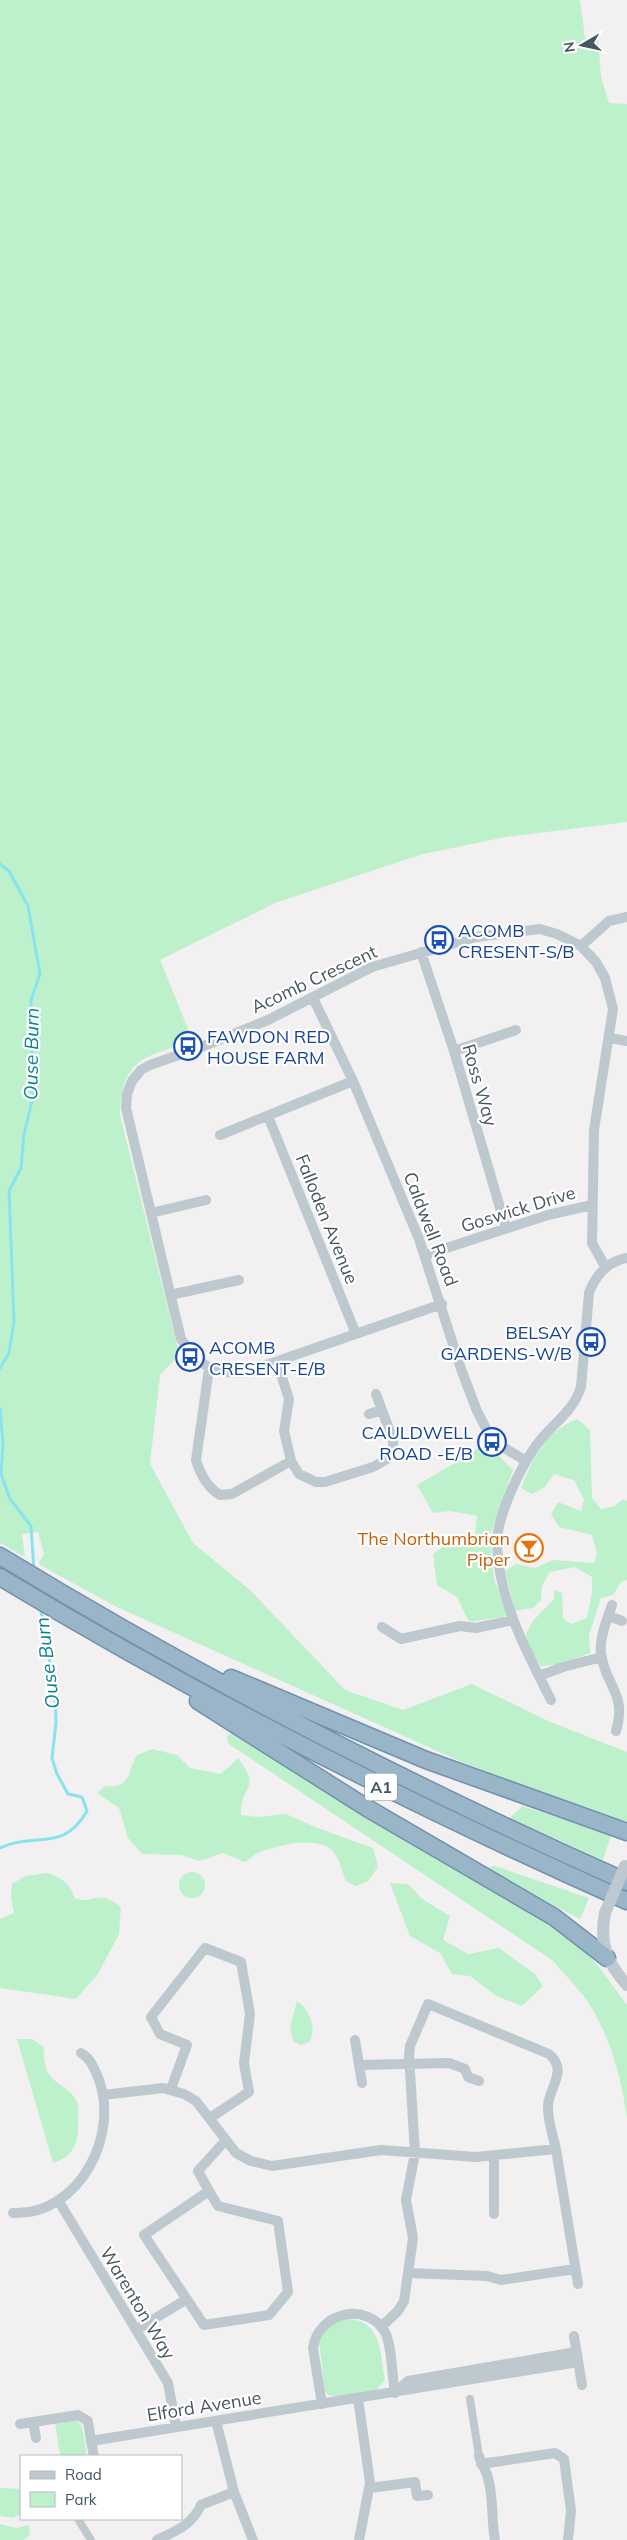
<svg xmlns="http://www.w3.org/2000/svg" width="627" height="2540" viewBox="0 0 627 2540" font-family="Mulish,sans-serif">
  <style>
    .green { fill: #bdf1cc }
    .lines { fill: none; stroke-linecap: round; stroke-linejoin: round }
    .stream { stroke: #88e3ef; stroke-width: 3 }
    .trunk-casing { stroke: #7192ac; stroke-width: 19 }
    .pedestrian { stroke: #bdc9cf; stroke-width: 8 }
    .minor { stroke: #bdc9cf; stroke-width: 10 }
    .tertiary { stroke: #bdc9cf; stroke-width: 12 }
    .trunk { stroke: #9ab4c8; stroke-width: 16 }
    .tertiary-bridge { stroke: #bdc9cf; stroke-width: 12 }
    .labels { text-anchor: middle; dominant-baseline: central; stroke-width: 4.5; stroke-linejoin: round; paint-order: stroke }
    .shield { fill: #fff; stroke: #7e888e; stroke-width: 1 }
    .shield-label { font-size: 16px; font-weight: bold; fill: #47555e }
    .transit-label { font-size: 18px; fill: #164399; stroke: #fff; text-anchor: start }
    .street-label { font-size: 18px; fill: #47555e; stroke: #fff }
    .food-label { font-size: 18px; fill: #c56008; stroke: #fff; text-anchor: end }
    .water-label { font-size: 19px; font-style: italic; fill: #098091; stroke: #fff }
  </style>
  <rect width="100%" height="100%" fill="#f2f0f0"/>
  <!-- green -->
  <path class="green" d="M0,0H580L585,38H598L601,77L609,103L627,104V822L506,837L423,854L275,903L160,960L193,1041C145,1057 122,1057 120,1115L177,1345L182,1352L160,1375L150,1464L193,1543L250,1590L345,1690L403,1710L472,1684L548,1721L627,1752V1821L606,1819L455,1759L117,1607L40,1565L39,1562L44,1554L38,1532L22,1534L25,1557L0,1543Z
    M577,1419L590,1430L592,1498L601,1509L615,1506L623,1499L627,1501V1580L621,1582L613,1595L601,1598L589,1635L590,1653L561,1664L541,1666L530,1649L526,1634L532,1622L554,1599V1590L562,1593L563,1618L571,1624L587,1618L592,1593V1577L575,1567L550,1572L542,1586L541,1600L533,1608L515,1611L505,1571L516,1564L535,1568L553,1560L594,1563L597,1553L592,1535L559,1527L551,1514L558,1502L581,1511L584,1499L574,1480L554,1474L545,1487L532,1494L521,1488C534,1457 544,1433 577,1419Z
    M485,1442L513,1470L490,1536L494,1579L508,1616L469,1622L457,1597L437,1585L433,1554L444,1546L475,1534L477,1516L450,1511L433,1513L417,1485L472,1453Z
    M233,1732L535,1912L575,1941L599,1967L627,2005V2118C621,2076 610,2034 585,1998C575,1985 563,1972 552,1960L229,1744L226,1737Z
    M152,1749L177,1755L190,1768L221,1774L238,1758C263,1791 240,1783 241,1815L258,1817L286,1814L315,1827L373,1848L378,1867L368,1881L356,1886L346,1881C342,1872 340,1860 334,1853C320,1833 272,1846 254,1855C251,1858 249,1860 245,1862L223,1853L200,1861L181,1855L142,1854L128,1838L119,1808L97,1793L105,1786C132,1788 126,1774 137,1755Z
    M522,1806L611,1835L603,1860L510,1818Z
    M495,1866L589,1898L580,1919L483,1868Z
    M179 1885a13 13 0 1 1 26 0a13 13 0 1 1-26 0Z
    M47,1873C63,1878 69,1883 75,1898C96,1906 95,1887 121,1907L119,1934L98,1974L76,1999L0,1988V1919L14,1913L11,1897L12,1884L25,1876Z
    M390,1883L408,1884L422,1899L450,1916L443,1940L468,1954L499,1948L535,1974L543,1986L522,2006L496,1996L470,1976L452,1974L440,1953L410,1936Z
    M297,2001C309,2008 318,2030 309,2042L300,2045L293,2041L290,2027Z
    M17,2039H32L44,2047C41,2089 70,2080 78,2105C79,2110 78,2116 78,2121C79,2143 74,2156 53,2163Z
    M344,2319C382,2318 380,2352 385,2380L376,2391L337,2397L328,2395L325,2391L319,2343L327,2327Z
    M76,2419L82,2427L87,2456H60L55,2422Z
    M0,2488L21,2489V2514L13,2518L0,2516Z
    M0,2524L16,2528L29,2525L30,2535L23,2540H0Z"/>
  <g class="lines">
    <!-- stream -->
    <path class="stream" d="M0,864L9,871L28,906L40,974L31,1000L33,1097L24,1134L21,1168L9,1191L14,1322L9,1353L0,1368
      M0,1409L3,1443L1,1474L10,1499L31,1526L34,1571
      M0,1848C37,1831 63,1853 87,1811L82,1797L68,1794L57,1774L52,1758L56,1723L55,1692L40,1606"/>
    <defs>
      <path id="trunk" d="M0,1556C202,1679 411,1786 627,1882
        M0,1577C202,1699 411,1805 627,1901
        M231,1678L426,1760L627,1832
        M198,1701L367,1808L554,1917L607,1958"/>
    </defs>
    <!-- trunk casing -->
    <use href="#trunk" class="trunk-casing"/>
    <!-- pedestrian -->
    <path class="pedestrian" d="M470,2399L479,2456
      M78,2519L91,2540"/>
    <!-- minor -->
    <path class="minor" d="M581,946L609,921L627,917
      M421,952L454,1051L506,1228
      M313,998L353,1081L419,1239L461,1369L477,1411L490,1436L501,1446L526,1461
      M610,1038L627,1041
      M454,1051L516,1030
      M268,1116L356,1334
      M220,1135L353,1081
      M151,1213L206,1200
      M425,1255L548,1215L592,1205
      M170,1295L239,1280
      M442,1304L246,1372C213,1375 199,1366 181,1339L126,1108L127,1094L132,1081L141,1070L150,1065L199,1048L268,1020L372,967L476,937L540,929L557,934L581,946L596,962L605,978L613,1009L594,1130L592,1243L606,1268
      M277,1362L289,1399L284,1431L291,1461L299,1474L316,1482H325L373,1467L389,1458L393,1449V1440L376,1394
      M209,1369L196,1460C200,1473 208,1488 220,1495L232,1494L291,1461
      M369,1414L382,1410
      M612,1605C607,1620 599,1638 601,1654C606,1687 627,1693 616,1731
      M609,1616L622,1621
      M382,1627L401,1639L460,1626L476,1628L513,1620
      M539,1676L563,1667L602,1657
      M551,1700C528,1654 503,1609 498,1557C498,1551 496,1544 497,1538C500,1511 518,1473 533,1450C547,1427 572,1415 581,1387L589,1293C595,1276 608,1261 627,1258
      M355,2040L362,2083
      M359,2065L449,2063L465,2069L468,2077L479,2081
      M171,2089L187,2045L160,2034L151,2017L205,1948L241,1962L250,2014L244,2063L249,2092L210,2118
      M103,2095L163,2088L184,2094L196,2101L236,2153L251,2161L272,2166L381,2150L476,2157L556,2149L578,2284
      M494,2157V2214
      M209,2191L218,2206L278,2221L288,2292L269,2315L204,2325L144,2235Z
      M209,2191L198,2171L225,2141
      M58,2200L168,2383L176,2427
      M13,2213C80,2216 122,2132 97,2075C93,2066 90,2058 81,2053
      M408,2273L487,2276L501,2280L575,2269
      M381,2327L398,2311L404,2301L413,2238L406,2200L415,2153L409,2055L410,2046L428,2004L549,2054C568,2070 550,2086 548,2105C547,2118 553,2136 556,2149
      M136,2330L187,2299
      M574,2336L582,2385
      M395,2393L408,2381L576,2352
      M358,2398L370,2483L359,2540
      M322,2404L313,2348C318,2312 367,2301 385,2332C392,2345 392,2377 395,2393
      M216,2421L234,2492L253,2540
      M33,2422L36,2438
      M20,2424L78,2415L88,2421L91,2441L578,2362
      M91,2441L94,2456
      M479,2456C481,2464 486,2470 488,2478C494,2498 491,2519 495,2540
      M481,2464L555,2453L564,2459L571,2511L568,2540
      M370,2488L415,2482L417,2496L428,2495
      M157,2540C176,2531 192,2525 201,2505L234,2492"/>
    <!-- tertiary -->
    <path class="tertiary" d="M605,1913C599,1943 607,1963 627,1985"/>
    <!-- trunk -->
    <use href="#trunk" class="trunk"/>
    <!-- tertiary-bridge -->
    <path class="tertiary-bridge" d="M605,1913L625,1866"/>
  </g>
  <!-- icons -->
  <defs>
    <symbol id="bus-ring" viewBox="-11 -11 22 22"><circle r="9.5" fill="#fff" stroke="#1a4fb4" stroke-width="1.5"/><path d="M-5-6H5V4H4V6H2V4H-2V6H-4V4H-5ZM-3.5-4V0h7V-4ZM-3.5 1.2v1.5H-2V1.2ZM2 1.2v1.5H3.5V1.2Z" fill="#1a4fb4"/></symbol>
    <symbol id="bar-ring" viewBox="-11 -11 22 22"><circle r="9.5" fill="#fff" stroke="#e8710a" stroke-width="1.5"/><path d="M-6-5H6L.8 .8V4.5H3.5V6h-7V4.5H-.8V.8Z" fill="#e8710a"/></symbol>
  </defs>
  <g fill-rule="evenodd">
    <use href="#bus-ring" x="423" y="924" width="32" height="32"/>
    <use href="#bus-ring" x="172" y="1030" width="32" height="32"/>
    <use href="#bus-ring" x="575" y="1326" width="32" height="32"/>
    <use href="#bus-ring" x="174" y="1341" width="32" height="32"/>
    <use href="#bus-ring" x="476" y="1426" width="32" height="32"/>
    <use href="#bar-ring" x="513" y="1532" width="32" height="32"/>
  </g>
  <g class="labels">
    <!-- shield labels -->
    <rect class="shield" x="365" y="1773.5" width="32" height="27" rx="4"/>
    <g class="shield-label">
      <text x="381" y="1787">A1</text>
    </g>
    <!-- transit labels -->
    <g class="transit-label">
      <text x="458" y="930">ACOMB<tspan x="458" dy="21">CRESENT-S/B</tspan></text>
      <text x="207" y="1036">FAWDON RED<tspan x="207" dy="21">HOUSE FARM</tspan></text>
      <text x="572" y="1332" text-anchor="end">BELSAY<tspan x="572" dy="21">GARDENS-W/B</tspan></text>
      <text x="209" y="1347">ACOMB<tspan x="209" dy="21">CRESENT-E/B</tspan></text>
      <text x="473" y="1432" text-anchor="end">CAULDWELL<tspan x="473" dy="21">ROAD -E/B</tspan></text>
    </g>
    <!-- street labels -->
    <g class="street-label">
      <text transform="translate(314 979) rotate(-25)">Acomb Crescent</text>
      <text transform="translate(480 1085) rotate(74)">Ross Way</text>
      <text transform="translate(518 1209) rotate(-17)">Goswick Drive</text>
      <text transform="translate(327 1219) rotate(68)">Falloden Avenue</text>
      <text transform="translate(431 1229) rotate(69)">Caldwell Road</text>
      <text transform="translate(138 2303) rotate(59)">Warenton Way</text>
      <text transform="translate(204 2406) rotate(-9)">Elford Avenue</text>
    </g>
    <!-- food labels -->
    <g class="food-label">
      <text x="510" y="1538">The Northumbrian<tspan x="510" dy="21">Piper</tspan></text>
    </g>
    <!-- water labels -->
    <g class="water-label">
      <text transform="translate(31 1054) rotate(-89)">Ouse Burn</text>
      <text transform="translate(47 1663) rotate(-97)">Ouse Burn</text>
    </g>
  </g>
  <!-- legend -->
  <rect x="20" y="2455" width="162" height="65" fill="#ffffff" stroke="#b5bbbf"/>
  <rect x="30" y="2471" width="25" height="8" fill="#bdc9cf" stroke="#b5bbbf"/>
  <text x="65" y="2480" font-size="15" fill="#47555e">Road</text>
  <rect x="30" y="2492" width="25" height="15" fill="#bdf1cc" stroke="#b5bbbf"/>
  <text x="65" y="2505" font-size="15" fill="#47555e">Park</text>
  <!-- north arrow -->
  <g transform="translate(582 45) rotate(261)" stroke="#ffffff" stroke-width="4" paint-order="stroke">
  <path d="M0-4L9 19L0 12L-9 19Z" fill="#47555e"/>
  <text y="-8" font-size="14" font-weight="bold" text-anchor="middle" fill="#47555e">N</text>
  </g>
</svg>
